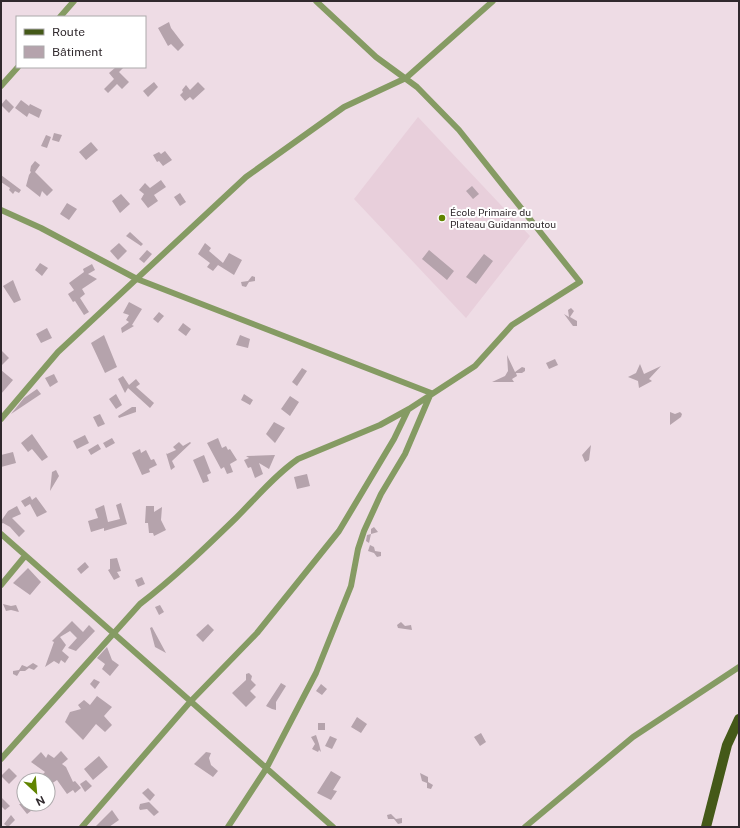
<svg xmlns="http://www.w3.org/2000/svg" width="740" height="828" viewBox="0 0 740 828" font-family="'Public Sans',sans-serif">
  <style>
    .built { fill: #e8cfdb }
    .building { fill: #b5a3ac }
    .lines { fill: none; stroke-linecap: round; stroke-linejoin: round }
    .minor { stroke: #859b63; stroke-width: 6 }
    .primary { stroke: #445918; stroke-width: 10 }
    .poi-dot { fill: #618400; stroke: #fff; stroke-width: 1.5 }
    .labels { text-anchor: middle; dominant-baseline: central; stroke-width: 4; stroke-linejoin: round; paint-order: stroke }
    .poi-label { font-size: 10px; fill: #30292d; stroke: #fff; text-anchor: start }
  </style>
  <rect width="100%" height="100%" fill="#eedce5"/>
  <!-- built -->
  <path class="built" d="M418,117L530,236L466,318L354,199Z"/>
  <!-- building -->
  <path class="building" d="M169,22L171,28L184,45L178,51L171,44L168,46L158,28Z
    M116,67H124L119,72L129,82L122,89L117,84L108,93L104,89L114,79L109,73Z
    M154,82L158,87L148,97L143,91Z
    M198,82L205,89L193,100L190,97L185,101L180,95L183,92L182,90L186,85L190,90Z
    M6,99L14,107L9,113L1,105Z
    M21,100L29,106L30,104L42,110L39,118L29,113L27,117L15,108Z
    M54,133L62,135L59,142L52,140Z
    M46,135L51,137L47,148L41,146Z
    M91,142L98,150L86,160L79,152Z
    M165,151L172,160L163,166L159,161L157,162L153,155L159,152L161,154Z
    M35,161L40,165L35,172L53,190L47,196L42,191L40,197L26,186L29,175L31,172L30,171L31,166Z
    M1,175L21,190L19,193L15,191L13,194L9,190L10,188L1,182Z
    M161,180L166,187L154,195L158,201L148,208L141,199L144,194L139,190L145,183L150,188Z
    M472,186L479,194L473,199L466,191Z
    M180,193L186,202L180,206L174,197Z
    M121,194L130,204L120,213L112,201Z
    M67,203L77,209L69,220L60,214Z
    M130,232L143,244L141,246L126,236Z
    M119,243L127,251L118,260L110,251Z
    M205,243L211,248L209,251L223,263L229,253L242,260L234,275L218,265L213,271L207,267L210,263L198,254Z
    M147,250L152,254L144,263L139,259Z
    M429,250L454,271L447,280L422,259Z
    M484,254L493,261L476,284L466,277Z
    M40,263L48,268L42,276L35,270Z
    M92,264L95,270L88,274L97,279L82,289L85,294L80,298L89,312L84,315L75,301L73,302L68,294L74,290L69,283L84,272L83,269Z
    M252,276L255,277V281L249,282L246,287L242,286L241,282L248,281Z
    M13,280L21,300L14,303L3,286Z
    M129,302L142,309L132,325L134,326L122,333L121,328L129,322L126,320L129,315L123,313Z
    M571,308L574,311L570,317L577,321V326H573L564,314L569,317L568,310Z
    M159,312L164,316L158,323L153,319Z
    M183,323L191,329L186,336L178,330Z
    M47,328L52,338L41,343L36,334Z
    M104,335L117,367L105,373L91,343Z
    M240,335L250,339L248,348L236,345Z
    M1,350L9,358L1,366Z
    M507,355L515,372L522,367L525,368V371L522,373H516L517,376L512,379L514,382H492L505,376L508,371Z
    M555,359L558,365L549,369L546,363Z
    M640,364L644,374L661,366L649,379L652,381L639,388L638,381L628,377L636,373Z
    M302,368L307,371L297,386L292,382Z
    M1,370L13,380L1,394Z
    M54,374L58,382L50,387L45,378Z
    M123,376L129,385L136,379L140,384L136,387L154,403L150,408L128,388L125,393L118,379Z
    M37,389L41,394L11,414L24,398Z
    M116,394L122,405L116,409L109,399Z
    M244,394L253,400L250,405L241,400Z
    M290,396L299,402L290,416L281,409Z
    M132,407H136V412L119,418L118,416Z
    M670,412L675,414L680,412L682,414L681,417L670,425Z
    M100,414L105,424L98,427L93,417Z
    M274,422L285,428L275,443L266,434Z
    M32,434L48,457L42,461L32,449L28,452L21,443Z
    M85,435L89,443L77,449L73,441Z
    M112,438L115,443L106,448L103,443Z
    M218,438L222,448L226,446L228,450L230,449L237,460L230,464L233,472L227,474L224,467L221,469L207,443Z
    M179,442L183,446L190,442L191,443L172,461L175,467L171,470L166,453L167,454L176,450L173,447Z
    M98,444L101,449L91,455L88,450Z
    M591,445L589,460L585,462L582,455Z
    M140,449L141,453L146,450L151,460L154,459L157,465L149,469L150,472L142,475L132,453Z
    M13,452L16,463L1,467V455Z
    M204,455L211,473L207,475L209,481L203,483L193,460Z
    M275,455L269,469L259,463L263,474L255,478L251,467L248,468L244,460L249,458L246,456Z
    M56,470L59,476L50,491L52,472Z
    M307,474L310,486L297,489L294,477Z
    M30,496L32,500L36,497L47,512L37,517L30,504L25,507L21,501Z
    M121,503L127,524L104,531V528L91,532L88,521L98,518L95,509L104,505L108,522L120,519L116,505Z
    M17,506L21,514L12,518L25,531L19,537L10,527L3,523L1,524V521L8,511Z
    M146,506H154V512L162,507L161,520L166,530L154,536L153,533H149L148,523H145Z
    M374,527L378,532L371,534L369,543L366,541L367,535L371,534V529Z
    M370,545L374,547L375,551L381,552V556L377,557L374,553L368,551Z
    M117,558L121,571L117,572L120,577L114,580L108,570L110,569V559Z
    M85,562L89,567L81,574L77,569Z
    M28,568L41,582L30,595L13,583Z
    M142,577L145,584L138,587L135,580Z
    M3,604L11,606L16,605L19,612L11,610L6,611Z
    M160,605L164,612L159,615L155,607Z
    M72,621L83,632L89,625L95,631L76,651L68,648L77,638L70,631L60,637L66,645L62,651L69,657L65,663L61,660L59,664L54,661L45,667L54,642L52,641Z
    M401,622L405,626L411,625L412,630L398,628L397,625Z
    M208,624L214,630L203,642L196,635Z
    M152,627L166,653L155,647L150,628Z
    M107,647L112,660L119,665L110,676L102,669L105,664L97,658Z
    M33,663L38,666L34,670L29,668L25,671H20L17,676L13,674V671L19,670L22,665L27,667Z
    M249,673L252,676L251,680L256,685L250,691L256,697L246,707L232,693L246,680V674Z
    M94,679L100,682L95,689L90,684Z
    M281,683L286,686L276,702V710L272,709L266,706Z
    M321,684L327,689L322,695L316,691Z
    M97,696L112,707L104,716L112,725L105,732L96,724L83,740L65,722L70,712L81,709L78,705L84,700L90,705Z
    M357,717L367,724L361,733L351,727Z
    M318,723H325V730H318Z
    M481,733L486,742L480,746L474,737Z
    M316,735L319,744L321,752L319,750L318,752L312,749L315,744L311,737Z
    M330,736L337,739L332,749L325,746Z
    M61,751L68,759L62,764L66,767L73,782L75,781L81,788L75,793L73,790L67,794L57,780L48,786V780H37L45,772L31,762L41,752L46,758L48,754L54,758Z
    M206,752L211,753L209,758L211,765L218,771L213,777L194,764Z
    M99,756L108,767L93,780L84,769Z
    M9,768L17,776L9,784L1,776Z
    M331,771L341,777L333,790L337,791L331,800L317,793Z
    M420,773L428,777V782L433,785L431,789L427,788V783L422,781Z
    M86,780L92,786L85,792L80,784Z
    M148,788L155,795L150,801L142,793Z
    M1,797L10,806L5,810L1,806Z
    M149,802L159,812L154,816L147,809L140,810L139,808L140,804Z
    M19,804H40L27,814Z
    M112,810L119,820L109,827H95Z
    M391,814L396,819L402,818V823L398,824L394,819H388L387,815Z
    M11,815L15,820L8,827L4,824Z"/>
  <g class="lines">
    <!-- minor -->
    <path class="minor" d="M60,17L74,1
      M1,86L18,67
      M1,210L41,228L137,279L431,393L405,454L381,494L364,531L358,549L351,586L316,673L266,769L228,827
      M1,419L58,352L246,177L344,107L406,78L493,1
      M1,534L333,827
      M1,585L25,556
      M1,759L140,604C174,578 205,548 236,518C256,498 275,475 298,459L380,425L409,409L475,366L512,325L580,282L459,130L417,87L376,57L316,1
      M82,827L190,702L257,633L339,531L394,439L408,410
      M525,827L633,737L739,667"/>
    <!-- primary -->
    <path class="primary" d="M706,827L727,745L739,719"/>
  </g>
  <!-- markers -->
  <circle class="poi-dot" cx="442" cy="218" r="4"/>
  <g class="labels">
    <!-- poi labels -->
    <g class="poi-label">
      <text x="450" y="212">École Primaire du<tspan x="450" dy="12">Plateau Guidanmoutou</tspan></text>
    </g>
  </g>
  <!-- border -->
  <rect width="740" height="828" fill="none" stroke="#30292d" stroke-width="4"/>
  <!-- legend -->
  <rect x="16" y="16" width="130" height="52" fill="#ffffff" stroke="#aca9ab"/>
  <rect x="24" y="29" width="20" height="6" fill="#445918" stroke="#aca9ab"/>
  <text x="52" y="36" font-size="12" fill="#30292d">Route</text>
  <rect x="24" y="46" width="20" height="12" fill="#b5a3ac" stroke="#aca9ab"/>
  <text x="52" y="56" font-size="12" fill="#30292d">Bâtiment</text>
  <!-- north arrow -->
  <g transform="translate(36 792) rotate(154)"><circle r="19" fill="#ffffff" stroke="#aca9ab"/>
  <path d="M0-3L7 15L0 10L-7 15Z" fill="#618400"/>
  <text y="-6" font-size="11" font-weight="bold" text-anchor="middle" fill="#30292d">N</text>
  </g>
</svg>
